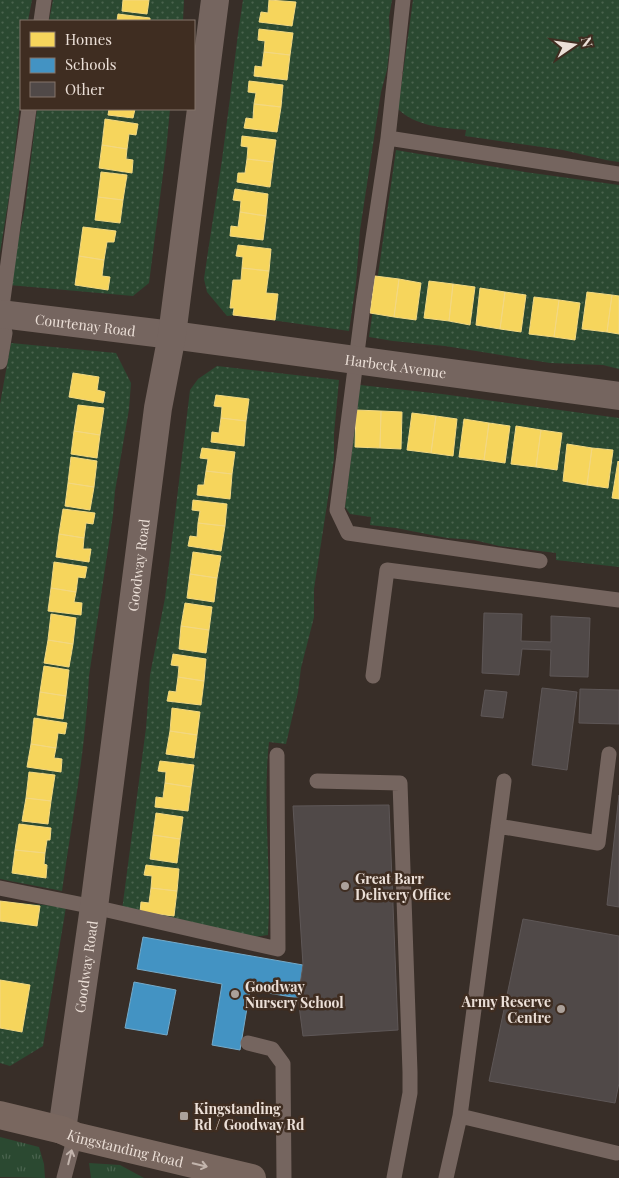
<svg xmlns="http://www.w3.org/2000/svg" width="619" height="1178" viewBox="0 0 619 1178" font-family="'Playfair Display',serif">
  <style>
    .grass { fill: url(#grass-tufts) }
    .garden { fill: url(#garden-dots) }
    .homes { fill: #f6d55c; stroke: #f3d881 }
    .schools { fill: #4393c3; stroke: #75aac9 }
    .building { fill: #504948; stroke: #5e5757 }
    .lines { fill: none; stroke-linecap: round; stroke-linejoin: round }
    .service { stroke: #75655f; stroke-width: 15 }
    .minor { stroke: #75655f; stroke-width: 28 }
    .secondary { stroke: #79675f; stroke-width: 28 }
    .oneway { stroke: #c2b4ad }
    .oneway2 { stroke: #c3b5ad }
    .poi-dot { fill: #aca19a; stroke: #3f2d21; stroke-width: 2 }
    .labels { text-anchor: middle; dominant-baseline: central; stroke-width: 5; stroke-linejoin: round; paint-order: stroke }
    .street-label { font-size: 14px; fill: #ebdfd7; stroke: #3f2d21 }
    .poi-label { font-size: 14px; font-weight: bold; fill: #ebdfd7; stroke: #3f2d21; text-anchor: start }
  </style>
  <defs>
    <pattern id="grass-tufts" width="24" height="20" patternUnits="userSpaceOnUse" patternTransform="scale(1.25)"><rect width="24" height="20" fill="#2b4931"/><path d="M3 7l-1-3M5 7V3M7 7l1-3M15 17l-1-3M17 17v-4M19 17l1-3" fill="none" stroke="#4a634e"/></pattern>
    <pattern id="garden-dots" width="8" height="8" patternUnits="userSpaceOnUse" patternTransform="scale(1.25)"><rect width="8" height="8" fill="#2b4931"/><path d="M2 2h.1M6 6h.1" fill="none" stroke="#4a634e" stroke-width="1.8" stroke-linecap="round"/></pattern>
  </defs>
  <rect width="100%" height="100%" fill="#382e28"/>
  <!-- grass -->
  <path class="grass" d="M0,1137L39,1147L44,1164L45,1178L0,1177Z
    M89,1163L120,1165L144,1178H91Z"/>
  <!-- garden -->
  <path class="garden" d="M0,0H32L28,21H21V94L12,178L0,253Z
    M53,0H184L183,21H49Z
    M243,0H392L389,17L390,43L387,70L381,92L360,230L356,283L349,331L237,315L227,316L207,292L204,279C211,229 220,179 226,129C232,86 236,43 243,0Z
    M413,0H619V162L606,160L563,150L465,136L466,130C443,128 415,126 398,109Z
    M37,109H170L166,151L149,283L133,296L9,285L25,208Z
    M396,150L525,172L619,185V369L603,365L550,363L445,346L393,341L369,337Z
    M11,343L116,353L131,383L129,409L115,491L113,515L89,676C86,748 72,819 62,891L0,879V404Z
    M217,366L339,380L334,434V459L314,589V617L301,668L298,692L286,744L269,742C262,807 272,871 268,935L248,938L122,910L146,728L150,675L165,598L190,390L198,379Z
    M360,385L442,394L619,418V567L556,560V553L499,546L474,540L447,538L396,528L370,525L371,517L350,514L345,507Z
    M0,901L66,907L43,1046L10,1066L0,1063Z"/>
  <!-- homes -->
  <path class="homes" d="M123,0H149L147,14L122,11Z
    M269,0L296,2L292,26L259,22L261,12L268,13Z
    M118,14L150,18V21H117Z
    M259,29L293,33L290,55L264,52L265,41L258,40Z
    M264,52L290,55L287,80L254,76L255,66L262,67Z
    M249,81L283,85L281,107L254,104L256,93L248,92Z
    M254,104L281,107L277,132L244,128L246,118L253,119Z
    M109,109H135L133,118L108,115Z
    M105,119L138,124L136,135L129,134L127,149L102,145Z
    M242,136L276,140L273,162L247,159L248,147L241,146Z
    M102,145L127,149L126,159L133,160L132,173L99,168Z
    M247,159L273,162L270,187L237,182L238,173H245Z
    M101,172L127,175L123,200L98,197Z
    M235,189L268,194L266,216L240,212L241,201L233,200Z
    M98,197L123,200L120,223L95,220Z
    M240,212L266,216L263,240L230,236L231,226L238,227Z
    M83,227L116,231L114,242H107L104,260L79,256Z
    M238,245L271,249L269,271L242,268L243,257L236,256Z
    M79,256L104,260L102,276L110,277L108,290L75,285Z
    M242,268L269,271L266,293L278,294L275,320L233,315L234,308H230L233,280H241Z
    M375,276L399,279L394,317L370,313Z
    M399,279L421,283L416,320L394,317Z
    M429,281L453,284L449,321L424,318Z
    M453,284L475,287L470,325L449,321Z
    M480,288L505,292L500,329L476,325Z
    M505,292L526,295L521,332L500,329Z
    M587,292L612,295L607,332L582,329Z
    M612,295L619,296V334L607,332Z
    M534,297L559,300L554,337L529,334Z
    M559,300L580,303L575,340L554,337Z
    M73,373L99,377L97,390L105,392L103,403L69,397Z
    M216,395L249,399L246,421L221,418L222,407L214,406Z
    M78,405L104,408L100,435L74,431Z
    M356,410L381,411L380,448L355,447Z
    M381,411L402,412L401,449L380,448Z
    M412,413L436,416L431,453L407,450Z
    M436,416L457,419L453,456L431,453Z
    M221,418L246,421L244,446L211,442L212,432L219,433Z
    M464,419L489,423L484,460L459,457Z
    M489,423L510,426L505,463L484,460Z
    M516,426L541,430L536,467L511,464Z
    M541,430L562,433L557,470L536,467Z
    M74,431L100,435L97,458L71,454Z
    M567,444L592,448L587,485L563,481Z
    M202,448L235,452L232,474L206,471L208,459L200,458Z
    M592,448L613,450L608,488L587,485Z
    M71,457L97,461L94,487L68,483Z
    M618,461L619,462V499L612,498Z
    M206,471L232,474L230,499L197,495L198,485H204Z
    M68,483L94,487L90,510L65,506Z
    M193,500L227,504L225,526L198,523L200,511L192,510Z
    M63,509L95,513L93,524L86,523L84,538L59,534Z
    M198,523L225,526L221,551L188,546L190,536L197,537Z
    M59,534L84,538L83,549H91L89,562L56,557Z
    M193,552L221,556L217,578L190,574Z
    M54,562L87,567L85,578L78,577L76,592L51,588Z
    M190,574L217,578L214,602L187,598Z
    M51,588L76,592L74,602L82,603L81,615L48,611Z
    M185,603L212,607L209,630L181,626Z
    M51,614L76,618L73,644L48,640Z
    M181,626L209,630L206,653L179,649Z
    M48,640L73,644L69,667L44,663Z
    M173,654L206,659L204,681L178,677L179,666L171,665Z
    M44,666L69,670L66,696L40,692Z
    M178,677L204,681L201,705L167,701L169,691L176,692Z
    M40,692L66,696L63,719L37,715Z
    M172,708L200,712L197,735L170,731Z
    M34,718L67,723L65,734L58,733L56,748L31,744Z
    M170,731L197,735L194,758L166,754Z
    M31,744L56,748L54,758L62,759L61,772L27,767Z
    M160,761L194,765L191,787L165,783L166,772L158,771Z
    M29,772L55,775L51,801L26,798Z
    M165,783L191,787L188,811L155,807L156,797L163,798Z
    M26,798L51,801L48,824L22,821Z
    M156,813L183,817L180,839L153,835Z
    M19,824L51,828L50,840H47L45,853L15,850Z
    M153,835L180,839L177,863L150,859Z
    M15,850L45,853L44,864L47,865L46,878L12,873Z
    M146,865L179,869L177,891L151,888L152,876L144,875Z
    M151,888L177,891L174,916L140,912L141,902L149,903Z
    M0,901L40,906L37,926L0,921Z
    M0,980L30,985L22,1032L0,1028Z"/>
  <!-- schools -->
  <path class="schools" d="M143,937L303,965L298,998L250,990L240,1050L212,1045L222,984L137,969Z
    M134,982L176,990L167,1035L125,1028Z"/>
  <!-- building -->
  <path class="building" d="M484,613L522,614L521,641L551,642V616L590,618L588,677L550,676L551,650L522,649L519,675L482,673Z
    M542,688L577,692L567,770L532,765Z
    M580,689L619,690V724L579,723Z
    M485,690L507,692L503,718L481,716Z
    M619,795V907L607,905Z
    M389,805L398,1030L303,1036L298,998L303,965L293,806Z
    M523,919L619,936V1083L615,1103L489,1081Z"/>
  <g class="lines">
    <!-- service -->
    <path class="service" d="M403,0L388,138L364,298L337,510L348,533L540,561
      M41,21L44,0
      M388,138L619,174
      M0,362L5,333L1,314L29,109
      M373,676L387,570L619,600
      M317,781L400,783L410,1072V1093L394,1178
      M498,826L598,843L609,754
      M0,888L94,907L278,949L277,755
      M248,1043L272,1049L283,1064L284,1178
      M460,1116L504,781
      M64,1178L75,1136
      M446,1178L460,1116L616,1153"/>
    <!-- minor -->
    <g class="minor">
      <path id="s1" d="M0,314L172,335L619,396"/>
      <path id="s2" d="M62,1130L94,907L158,408L172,335L215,0"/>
    </g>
    <!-- secondary -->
    <path class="secondary" id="s3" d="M0,1115L62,1130L75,1136L252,1178"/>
  </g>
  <!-- one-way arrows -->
  <defs><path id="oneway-shaft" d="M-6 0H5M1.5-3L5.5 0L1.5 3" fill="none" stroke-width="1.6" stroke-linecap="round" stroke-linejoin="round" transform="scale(1.25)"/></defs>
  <use class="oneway" href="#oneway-shaft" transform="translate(70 1157) rotate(-76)"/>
  <use class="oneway2" href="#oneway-shaft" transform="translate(200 1165) rotate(13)"/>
  <!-- markers -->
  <g class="poi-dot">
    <circle cx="345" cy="886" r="5"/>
    <circle cx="235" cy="994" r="5"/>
    <circle cx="561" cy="1009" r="5"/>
    <rect x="179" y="1111" width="10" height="10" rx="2.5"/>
  </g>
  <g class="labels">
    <!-- street labels -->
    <g class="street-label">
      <text stroke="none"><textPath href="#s1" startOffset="86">Courtenay Road</textPath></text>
      <text stroke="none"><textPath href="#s1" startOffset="399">Harbeck Avenue</textPath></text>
      <text stroke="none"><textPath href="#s2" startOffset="570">Goodway Road</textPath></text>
      <text stroke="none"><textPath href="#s2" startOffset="165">Goodway Road</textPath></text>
      <text stroke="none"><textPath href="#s3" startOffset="130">Kingstanding Road</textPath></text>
    </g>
    <!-- poi labels -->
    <g class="poi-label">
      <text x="355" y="878">Great Barr<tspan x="355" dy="16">Delivery Office</tspan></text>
      <text x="245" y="986">Goodway<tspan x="245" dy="16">Nursery School</tspan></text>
      <text x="551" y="1001" text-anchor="end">Army Reserve<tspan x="551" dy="16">Centre</tspan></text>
      <text x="194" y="1108">Kingstanding<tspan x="194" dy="16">Rd / Goodway Rd</tspan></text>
    </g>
  </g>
  <!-- legend -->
  <rect x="20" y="20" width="175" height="90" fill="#3f2d21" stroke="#84746a"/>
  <rect x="30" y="32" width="25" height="15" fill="#f6d55c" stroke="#84746a"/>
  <text x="65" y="45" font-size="15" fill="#ebdfd7">Homes</text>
  <rect x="30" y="58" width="25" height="15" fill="#4393c3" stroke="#84746a"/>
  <text x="65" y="70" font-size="15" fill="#ebdfd7">Schools</text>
  <rect x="30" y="82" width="25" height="15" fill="#504948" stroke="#84746a"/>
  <text x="65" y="95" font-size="15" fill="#ebdfd7">Other</text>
  <!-- north arrow -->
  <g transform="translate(574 45) rotate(77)" stroke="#3f2d21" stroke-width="4" paint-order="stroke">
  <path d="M0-4L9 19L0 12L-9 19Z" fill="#ebdfd7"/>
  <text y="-8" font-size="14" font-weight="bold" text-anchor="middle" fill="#ebdfd7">N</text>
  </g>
</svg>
